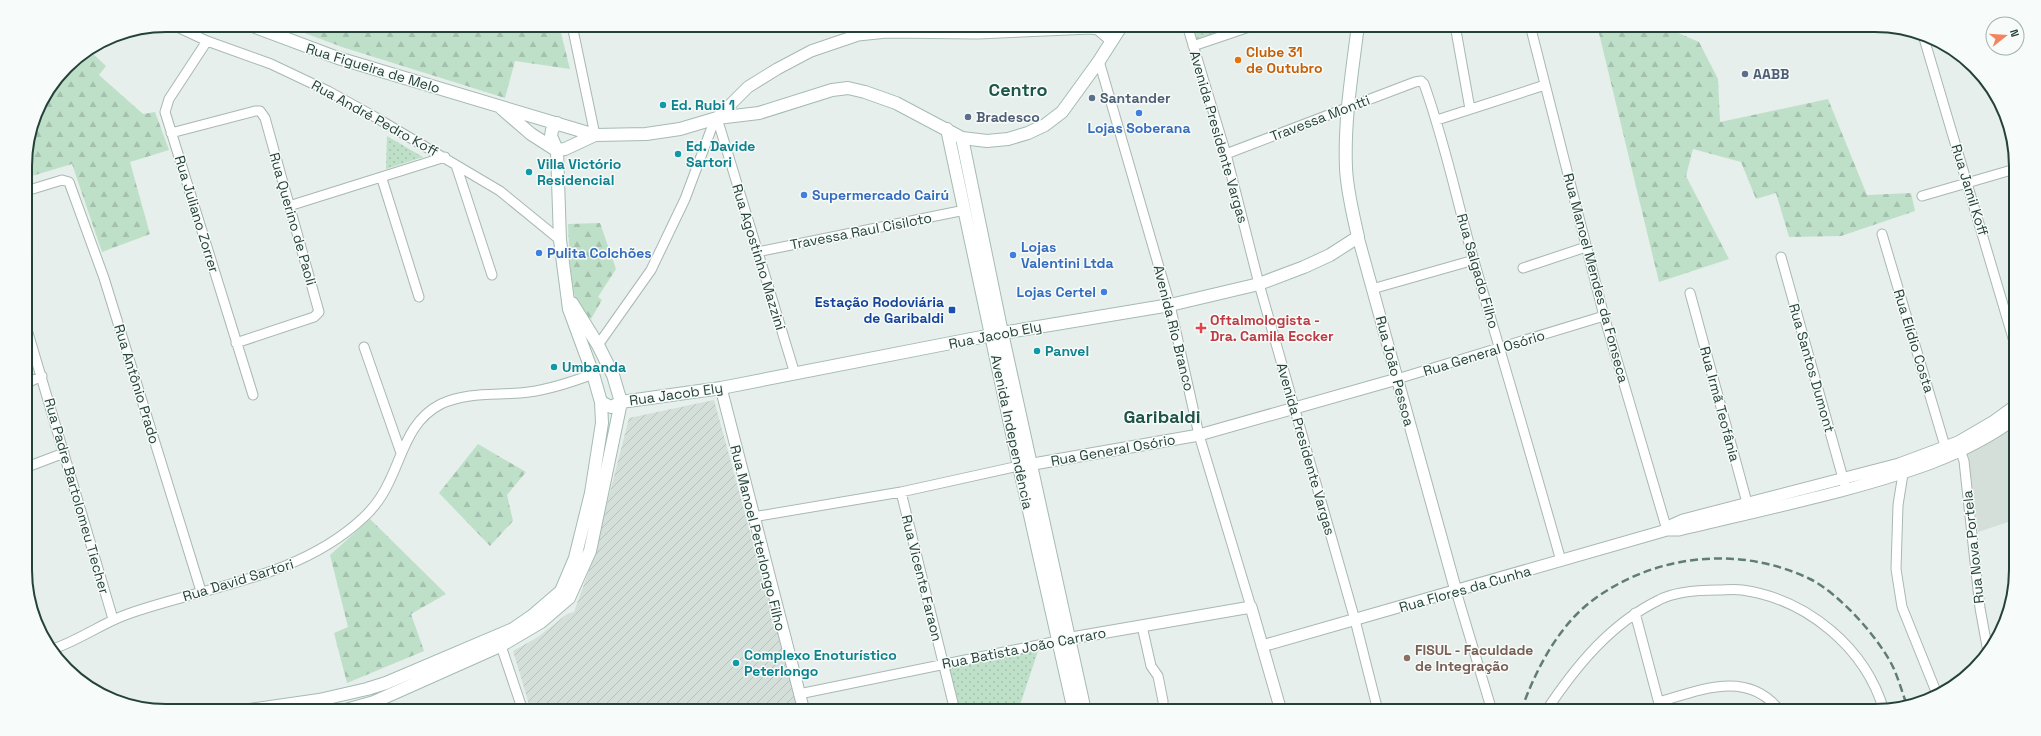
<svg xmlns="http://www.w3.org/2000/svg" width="2041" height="736" viewBox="0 0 2041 736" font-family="'Space Grotesk',sans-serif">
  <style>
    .built { fill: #d4dfda }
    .industrial { fill: url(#industrial-furrows) }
    .green { fill: url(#green-dots) }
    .forest { fill: url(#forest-firs) }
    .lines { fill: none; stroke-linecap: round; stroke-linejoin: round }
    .minor-casing { stroke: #a8b8b2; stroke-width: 11 }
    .tertiary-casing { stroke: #a8b8b2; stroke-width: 13 }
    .secondary-casing { stroke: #a4bbb3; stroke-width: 14 }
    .minor { stroke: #fff; stroke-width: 9 }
    .tertiary { stroke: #fff; stroke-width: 11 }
    .secondary { stroke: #fff; stroke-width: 12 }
    .rail { stroke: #5f7d75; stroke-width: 2.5; stroke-dasharray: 8 4; stroke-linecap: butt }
    .food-dot { fill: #e8710a; stroke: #f7fbf9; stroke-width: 1.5 }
    .service-dot { fill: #5c6f8a; stroke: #f7fbf9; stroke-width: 1.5 }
    .culture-dot { fill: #0f9aa8; stroke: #f7fbf9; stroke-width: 1.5 }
    .shop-dot { fill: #3f7fe0; stroke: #f7fbf9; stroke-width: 1.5 }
    .transit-dot { fill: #1a4fb4; stroke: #f7fbf9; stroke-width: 1.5 }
    .health-dot { fill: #e0444e; stroke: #f7fbf9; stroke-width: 1.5 }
    .education-dot { fill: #8d6e63; stroke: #f7fbf9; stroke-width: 1.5 }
    .labels { text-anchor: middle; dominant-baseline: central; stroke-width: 3; stroke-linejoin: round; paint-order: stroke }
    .food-label { font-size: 14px; font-weight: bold; fill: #c56008; stroke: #f7fbf9; text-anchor: start }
    .street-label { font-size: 14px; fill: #24423a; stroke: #f7fbf9 }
    .service-label { font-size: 14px; font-weight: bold; fill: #4e5e75; stroke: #f7fbf9; text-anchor: start }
    .culture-label { font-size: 14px; font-weight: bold; fill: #0d838f; stroke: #f7fbf9; text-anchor: start }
    .shop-label { font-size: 14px; font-weight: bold; fill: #366cbe; stroke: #f7fbf9; text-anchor: start }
    .transit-label { font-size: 14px; font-weight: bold; fill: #164399; stroke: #f7fbf9; text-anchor: end }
    .health-label { font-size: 14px; font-weight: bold; fill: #be3a42; stroke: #f7fbf9; text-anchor: start }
    .education-label { font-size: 14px; font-weight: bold; fill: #785e54; stroke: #f7fbf9; text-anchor: start }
    .district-label { font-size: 18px; font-weight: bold; fill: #1f5548; stroke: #f7fbf9 }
    .rim { fill: none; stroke: #24423a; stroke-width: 2 }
  </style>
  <defs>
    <pattern id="industrial-furrows" width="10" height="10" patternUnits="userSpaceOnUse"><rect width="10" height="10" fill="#d4dfda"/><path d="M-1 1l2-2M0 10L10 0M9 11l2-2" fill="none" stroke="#b6c1bc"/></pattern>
    <pattern id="green-dots" width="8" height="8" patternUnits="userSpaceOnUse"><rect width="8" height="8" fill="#bfe0c8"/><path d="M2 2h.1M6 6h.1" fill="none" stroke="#a4c1ad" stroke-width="1.8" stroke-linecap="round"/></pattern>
    <pattern id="forest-firs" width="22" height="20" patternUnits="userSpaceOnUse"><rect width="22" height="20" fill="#bfe0c8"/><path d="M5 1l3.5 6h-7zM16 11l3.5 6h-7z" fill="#a4c1ad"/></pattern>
  </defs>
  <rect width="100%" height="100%" fill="#e6efeb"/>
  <!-- built -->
  <path class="built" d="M2016,422V529L2011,521L1978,532L1968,453Z"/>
  <!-- industrial -->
  <path class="industrial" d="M714,400L799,711H531L513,651L538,637L567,614L574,612L592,562L629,418Z"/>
  <!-- green -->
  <path class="green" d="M1190,25H1237L1238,27L1194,42Z
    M387,136L423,157L386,169Z
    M1039,648L1018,711H959L948,666Z"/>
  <!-- forest -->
  <path class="forest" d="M283,25H516L520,33L551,25H559L570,69L515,61L505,98L342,47Z
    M1597,25H1660L1699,42L1718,79L1720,122L1828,99L1867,195L1911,193L1915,211L1841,236L1789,237L1776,193L1756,199L1741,162L1693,149L1686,176L1729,259L1659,282Z
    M89,50L106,66L99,75L143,114L155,112L169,150L130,162L150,234L102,252L72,164L25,178V157L40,104L73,60Z
    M600,223L616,269L598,297L602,300L591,319C588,317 582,314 581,312C570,296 569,244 568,224Z
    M478,444L526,472L507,495L513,521L490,546L439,493Z
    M370,519L446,594L411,614L424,651L347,683L334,633L348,627L330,555Z"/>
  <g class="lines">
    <defs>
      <path id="minor" d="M173,25L207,41L271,64L328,91L375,117L500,191L560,240
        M572,25L595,135
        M1187,25L1226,154L1259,284L1355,620L1378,711
        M1455,25L1470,109
        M1530,25L1604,316L1667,530
        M1923,35L2015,345
        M207,41L169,99L165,112L253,395
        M1193,46L1255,25
        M1099,61L1170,305L1199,435L1251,607
        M717,118L795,374
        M1437,120L1545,85
        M171,133L255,111H260L265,118L319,312L314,317L236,343
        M1226,154L1415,82L1421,81L1424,84C1445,142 1457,202 1474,261C1503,361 1533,461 1561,561
        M456,165L492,275
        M382,179L419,297
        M26,191L62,180L69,182L104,278L201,591
        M1922,196L2015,169
        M289,206L445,157
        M1882,234L1947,453
        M757,252L965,210
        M1781,257L1846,489
        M1523,268L1586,247
        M1372,289L1474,260
        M1690,293L1749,510
        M26,326L113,619
        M598,345L651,270L685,199L715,119
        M364,347L401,453
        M1397,379L1604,316
        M27,383L42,376
        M1958,444L1964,461L1980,608L1988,652
        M27,467L64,453
        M1900,468L1903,474L1898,505L1896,569L1902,607L1937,694
        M901,492L955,711
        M753,517L901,492L1019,466
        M1456,591L1492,711
        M1635,613L1661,711
        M1142,626L1151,666L1158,676L1163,701V711
        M499,640L523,711
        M53,649C80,640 102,623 128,614C207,586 299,578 363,518C374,508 383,495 389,482C403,454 409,420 441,404C469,391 499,396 529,392C551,389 572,382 593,374
        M799,694L1058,641
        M1659,702C1700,690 1748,669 1780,711
        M1546,711C1576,666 1610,624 1659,600C1676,591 1699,590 1718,590C1726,590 1734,589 1742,590C1807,599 1866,648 1884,711"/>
      <path id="tertiary" d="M717,118L748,87L777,69L811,51L858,35L887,32L978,33L1091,28L1098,29L1111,40
        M1358,237L1456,591
        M721,388L804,711
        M1022,466L1199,435L1397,379
        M1667,530L1672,525L1683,520L1899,464L1958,442L1994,421L2016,405
        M1060,640L1251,607L1281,711
        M1262,646L1667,530H1679C1733,517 1787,505 1841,491C1903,474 1963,457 2016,418"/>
      <path id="secondary" d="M250,25L338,58L595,135L646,134L680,129L717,118L759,113L832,90L848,88L865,92L896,103L962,138L987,141L1008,139L1028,133L1045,125L1062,112L1099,61L1122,25
        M502,109L531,134L556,150
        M947,129L1019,466L1074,711
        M962,138L1002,333L1085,711
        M557,150L565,149L595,135
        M601,402L611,407L621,402L721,388L1002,333L1170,305L1259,284L1304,267L1330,255L1358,237C1353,214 1347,191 1346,168C1344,120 1352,73 1358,25
        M242,711L319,700L367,689L386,683L513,629L532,616L561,591L575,558L591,493L602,423L601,402L593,374L569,309L560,240L557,150L551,136L552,130L557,123
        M342,711L374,702L502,645L541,622L569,598L590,551L621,402L613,375L598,345L572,303"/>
    </defs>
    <!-- minor casing -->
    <use href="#minor" class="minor-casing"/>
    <!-- tertiary casing -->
    <use href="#tertiary" class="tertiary-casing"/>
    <!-- secondary casing -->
    <use href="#secondary" class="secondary-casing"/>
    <!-- minor -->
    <use href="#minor" class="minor"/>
    <!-- tertiary -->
    <use href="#tertiary" class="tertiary"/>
    <!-- secondary -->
    <use href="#secondary" class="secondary"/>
    <!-- rail -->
    <path class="rail" d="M1521,711C1535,671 1558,626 1593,600C1655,554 1740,545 1810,579C1840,594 1880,639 1894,669C1899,681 1903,694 1907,706"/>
  </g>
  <!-- markers -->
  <circle class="food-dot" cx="1238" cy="60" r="4"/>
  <g class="service-dot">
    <circle cx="1745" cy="74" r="4"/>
    <circle cx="1092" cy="98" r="4"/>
    <circle cx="968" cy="117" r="4"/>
  </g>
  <g class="culture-dot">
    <circle cx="663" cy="105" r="4"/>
    <circle cx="678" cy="154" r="4"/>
    <circle cx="529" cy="172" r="4"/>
    <circle cx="1037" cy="351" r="4"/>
    <circle cx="554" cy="367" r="4"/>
    <circle cx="736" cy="663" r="4"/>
  </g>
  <g class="shop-dot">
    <circle cx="1139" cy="113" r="4"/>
    <circle cx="804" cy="195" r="4"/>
    <circle cx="539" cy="253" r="4"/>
    <circle cx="1013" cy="255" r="4"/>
    <circle cx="1104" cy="292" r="4"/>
  </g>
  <rect class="transit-dot" x="948" y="306" width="8" height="8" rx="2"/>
  <path class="health-dot" d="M1199 322h4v4h4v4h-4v4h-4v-4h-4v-4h4z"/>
  <circle class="education-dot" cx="1407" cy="658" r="4"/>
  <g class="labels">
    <!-- food labels -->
    <g class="food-label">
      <text x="1246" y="52">Clube 31<tspan x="1246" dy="16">de Outubro</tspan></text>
    </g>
    <!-- street labels -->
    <g class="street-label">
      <text transform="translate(373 68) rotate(17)">Rua Figueira de Melo</text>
      <text transform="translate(375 118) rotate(29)">Rua André Pedro Koff</text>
      <text transform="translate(1320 118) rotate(-21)">Travessa Montti</text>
      <text transform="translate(1219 137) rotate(74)">Avenida Presidente Vargas</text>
      <text transform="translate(1970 190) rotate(73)">Rua Jamil Koff</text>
      <text transform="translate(197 214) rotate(73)">Rua Juliano Zorrer</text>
      <text transform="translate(293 219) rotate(74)">Rua Querino de Paoli</text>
      <text transform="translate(861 231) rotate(-11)">Travessa Raul Cisiloto</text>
      <text transform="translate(759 257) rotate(73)">Rua Agostinho Mazzini</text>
      <text transform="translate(1478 271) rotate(74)">Rua Salgado Filho</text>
      <text transform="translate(1596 278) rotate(75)">Rua Manoel Mendes da Fonseca</text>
      <text transform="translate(1174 328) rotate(76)">Avenida Rio Branco</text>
      <text transform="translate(995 335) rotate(-11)">Rua Jacob Ely</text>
      <text transform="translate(1914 341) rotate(73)">Rua Elídio Costa</text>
      <text transform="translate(1484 353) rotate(-17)">Rua General Osório</text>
      <text transform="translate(1812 368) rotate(74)">Rua Santos Dumont</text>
      <text transform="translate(1395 371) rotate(75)">Rua João Pessoa</text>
      <text transform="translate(137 384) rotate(73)">Rua Antônio Prado</text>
      <text transform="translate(676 394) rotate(-8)">Rua Jacob Ely</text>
      <text transform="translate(1720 404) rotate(75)">Rua Irmã Teofânia</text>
      <text transform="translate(1012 432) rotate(78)">Avenida Independência</text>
      <text transform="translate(1306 449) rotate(74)">Avenida Presidente Vargas</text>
      <text transform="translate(1113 450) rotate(-10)">Rua General Osório</text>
      <text transform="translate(77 496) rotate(74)">Rua Padre Bartolomeu Tiecher</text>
      <text transform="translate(758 538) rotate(76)">Rua Manoel Peterlongo Filho</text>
      <text transform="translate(1973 547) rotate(-96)">Rua Nova Portela</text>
      <text transform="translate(922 578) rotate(76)">Rua Vicente Faraon</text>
      <text transform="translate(238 580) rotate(-17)">Rua David Sartori</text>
      <text transform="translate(1465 589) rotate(-16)">Rua Flores da Cunha</text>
      <text transform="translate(1024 648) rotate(-11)">Rua Batista João Carraro</text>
    </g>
    <!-- service labels -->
    <g class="service-label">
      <text x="1753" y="74">AABB</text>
      <text x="1100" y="98">Santander</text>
      <text x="976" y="117">Bradesco</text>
    </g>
    <!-- culture labels -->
    <g class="culture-label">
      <text x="671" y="105">Ed. Rubi 1</text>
      <text x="686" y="146">Ed. Davide<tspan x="686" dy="16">Sartori</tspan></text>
      <text x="537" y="164">Villa Victório<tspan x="537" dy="16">Residencial</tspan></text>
      <text x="1045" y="351">Panvel</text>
      <text x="562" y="367">Umbanda</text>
      <text x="744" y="655">Complexo Enoturístico<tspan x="744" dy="16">Peterlongo</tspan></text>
    </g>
    <!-- shop labels -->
    <g class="shop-label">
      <text x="1139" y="128" text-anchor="middle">Lojas Soberana</text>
      <text x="812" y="195">Supermercado Cairú</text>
      <text x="1021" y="247">Lojas<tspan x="1021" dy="16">Valentini Ltda</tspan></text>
      <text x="547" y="253">Pulita Colchões</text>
      <text x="1096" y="292" text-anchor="end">Lojas Certel</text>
    </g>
    <!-- transit labels -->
    <g class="transit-label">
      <text x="944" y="302">Estação Rodoviária<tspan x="944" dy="16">de Garibaldi</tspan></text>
    </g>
    <!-- health labels -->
    <g class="health-label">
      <text x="1210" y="320">Oftalmologista -<tspan x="1210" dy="16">Dra. Camila Eccker</tspan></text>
    </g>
    <!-- education labels -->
    <g class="education-label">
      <text x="1415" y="650">FISUL - Faculdade<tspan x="1415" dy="16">de Integração</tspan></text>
    </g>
    <!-- district labels -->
    <g class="district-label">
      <text x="1018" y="89">Centro</text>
      <text x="1162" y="416">Garibaldi</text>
    </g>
  </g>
  <!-- crop -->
  <path d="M0 0H2041V736H0ZM166 32H1875A134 134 0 0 1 2009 166V570A134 134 0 0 1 1875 704H166A134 134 0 0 1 32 570V166A134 134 0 0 1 166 32Z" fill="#f7fbf9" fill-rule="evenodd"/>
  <path class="rim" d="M166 32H1875A134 134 0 0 1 2009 166V570A134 134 0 0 1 1875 704H166A134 134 0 0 1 32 570V166A134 134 0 0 1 166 32Z"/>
  <!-- north arrow -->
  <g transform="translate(2005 36) rotate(73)"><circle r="19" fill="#f7fbf9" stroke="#a3b1ad"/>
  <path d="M0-3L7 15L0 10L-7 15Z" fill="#f4845f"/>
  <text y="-6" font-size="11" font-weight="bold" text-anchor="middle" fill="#24423a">N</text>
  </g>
</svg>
